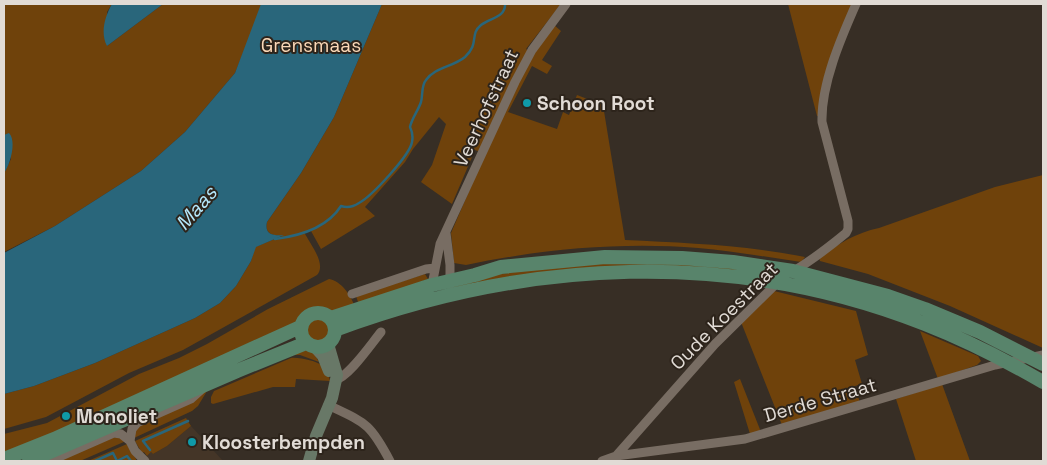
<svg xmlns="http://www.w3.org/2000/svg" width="1047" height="465" viewBox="0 0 1047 465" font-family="'Space Grotesk',sans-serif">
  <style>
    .built { fill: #443527 }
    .green { fill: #6f420b }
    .water { fill: #29667b }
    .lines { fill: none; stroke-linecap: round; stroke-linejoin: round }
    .stream { stroke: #29667b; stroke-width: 2.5 }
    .street { stroke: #786d63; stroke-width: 9 }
    .secondary { stroke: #687867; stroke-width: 12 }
    .primary { stroke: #58846b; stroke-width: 14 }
    .culture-dot { fill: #0f9aa8; stroke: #2d241b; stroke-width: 2 }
    .labels { text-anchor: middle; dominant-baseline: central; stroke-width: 4; stroke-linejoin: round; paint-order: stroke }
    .park-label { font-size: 19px; fill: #fbd8b7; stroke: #2d241b }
    .poi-label { font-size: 19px; font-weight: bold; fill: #e1dbd5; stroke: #2d241b; text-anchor: start }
    .street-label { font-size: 19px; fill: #e1dbd5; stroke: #2d241b }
    .water-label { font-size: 20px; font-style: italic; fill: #b5e8fc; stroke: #2d241b }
  </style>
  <rect width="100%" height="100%" fill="#372e25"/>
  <!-- built -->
  <path class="built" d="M191,426L223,461H232H143L151,452L153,454L167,446Z"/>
  <!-- green -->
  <path class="green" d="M4,4H112L107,12V46L163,4H263L235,73L185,132L141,171L55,226L4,252V173L11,159L4,135Z
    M382,4H561L526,49L534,54L554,25L561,31L542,60L552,66L547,74L532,66L508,112L557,129L563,112L569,115L577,95L603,105L625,240C686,243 746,245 805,257L801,262C767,257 732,251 698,248C621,242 542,249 466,265L454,263L451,233L485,154L475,150L452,204L421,182L432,165L446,124L439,117L413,149L405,162L365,207L375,216L321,249L311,231L304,232C310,244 327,264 317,275L183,350L129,373L46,417L4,429V394L34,386L95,363L195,318L220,303L236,286L251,261L255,247L282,236C272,236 264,233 267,222L301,173L334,117Z
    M788,4H854L820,116H817Z
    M1043,175V348L950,306L868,274L820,261L819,257C839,244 855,233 879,228L995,187Z
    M576,263L709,264L777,274L776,277L707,270L453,288L455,283L480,277Z
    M425,274L428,279L359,305L356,296Z
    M329,279C341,281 351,295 355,307L331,312L321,309L310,310L303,314L298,323L4,455V434L47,423L139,374L179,358L207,344L268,309Z
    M774,291L856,311L868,355L855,360L862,384L855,386L860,403L782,425L741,322Z
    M307 330a11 11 0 1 1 22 0a11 11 0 1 1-22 0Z
    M920,331L978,356L981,361L977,365L938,379Z
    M304,347L313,351L319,362L300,355H289L207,391L198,406L192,411L134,438L135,429L200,394Z
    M291,358C300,357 316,361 323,366C327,369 329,376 330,381L296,379L295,387H273L213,404L211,403V397L214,391Z
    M740,379L761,432L750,434L734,382Z
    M942,384L970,461H916L896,399Z
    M186,418L191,426L167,446L153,454L151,452L147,456L144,452L142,453L135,441Z
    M119,437L126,441L80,461H56L110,438Z
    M127,444L136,459V461H88Z"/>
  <!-- water -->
  <path class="water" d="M112,4H163L107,46C100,33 105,16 112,4Z
    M261,4H382L334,117L301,173L267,222C264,235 274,236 284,235L256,247L251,261L236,286L220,303L195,318L95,363L34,386L4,394V253L55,226L141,171L185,132L235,73Z
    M9,133C17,141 10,165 4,173V135Z"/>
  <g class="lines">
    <!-- stream -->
    <path class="stream" d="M275,239C299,236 327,228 341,206C347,208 353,207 359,203C372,196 410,155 412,142C413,137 412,131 410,127C412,118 418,111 421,102C423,95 421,86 426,80C435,67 453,67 465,57C480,43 469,35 481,25C490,18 506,17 505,4
      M150,450L143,441L188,421
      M95,461L113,453L117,461L127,456L131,461"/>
    <!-- street -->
    <path class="street" d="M446,233L450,265V285
      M792,272C811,261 829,247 846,233L848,229V221L822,122C821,84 841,38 856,4
      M432,285L440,244L515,82L532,50L566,4
      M352,294L426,269L435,268
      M335,380C349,377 371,344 381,332
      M328,405C366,423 370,423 390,461
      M130,441L135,451L145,461
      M616,456L715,344L779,281
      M50,461L114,433L121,434L130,441L132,429L137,423L191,399L201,390
      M602,461L616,456L745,439L995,365L1043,355"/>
    <!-- secondary -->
    <path class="secondary" d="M315,347L323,356L329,371
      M309,461L316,436L332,398L337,375L328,344"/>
    <!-- primary -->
    <path class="primary" d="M301 330a17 17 0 1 1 34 0a17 17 0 1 1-34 0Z
      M331,318L432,285L475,275L501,267L605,257L682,258L733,262L793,271L888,296L925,309L980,332L1043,364
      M335,330C526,259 733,248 925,324C966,340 1005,360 1043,382
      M4,459L54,439L300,327
      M29,461L237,371L306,343"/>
  </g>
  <!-- markers -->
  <g class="culture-dot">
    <circle cx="527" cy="103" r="5"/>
    <circle cx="66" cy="416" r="5"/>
    <circle cx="192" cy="442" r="5"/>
  </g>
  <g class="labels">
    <!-- park labels -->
    <g class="park-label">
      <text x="311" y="45">Grensmaas</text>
    </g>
    <!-- poi labels -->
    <g class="poi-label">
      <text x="537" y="103">Schoon Root</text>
      <text x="76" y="416">Monoliet</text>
      <text x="202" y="442">Kloosterbempden</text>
    </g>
    <!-- street labels -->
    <g class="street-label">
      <text transform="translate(486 108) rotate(-65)">Veerhofstraat</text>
      <text transform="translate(724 316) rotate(-45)">Oude Koestraat</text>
      <text transform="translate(820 400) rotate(-16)">Derde Straat</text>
    </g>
    <!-- water labels -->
    <g class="water-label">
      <text transform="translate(196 208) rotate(-49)">Maas</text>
    </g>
  </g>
  <!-- border -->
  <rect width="1047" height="465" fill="none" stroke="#e1dbd5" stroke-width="10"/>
</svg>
